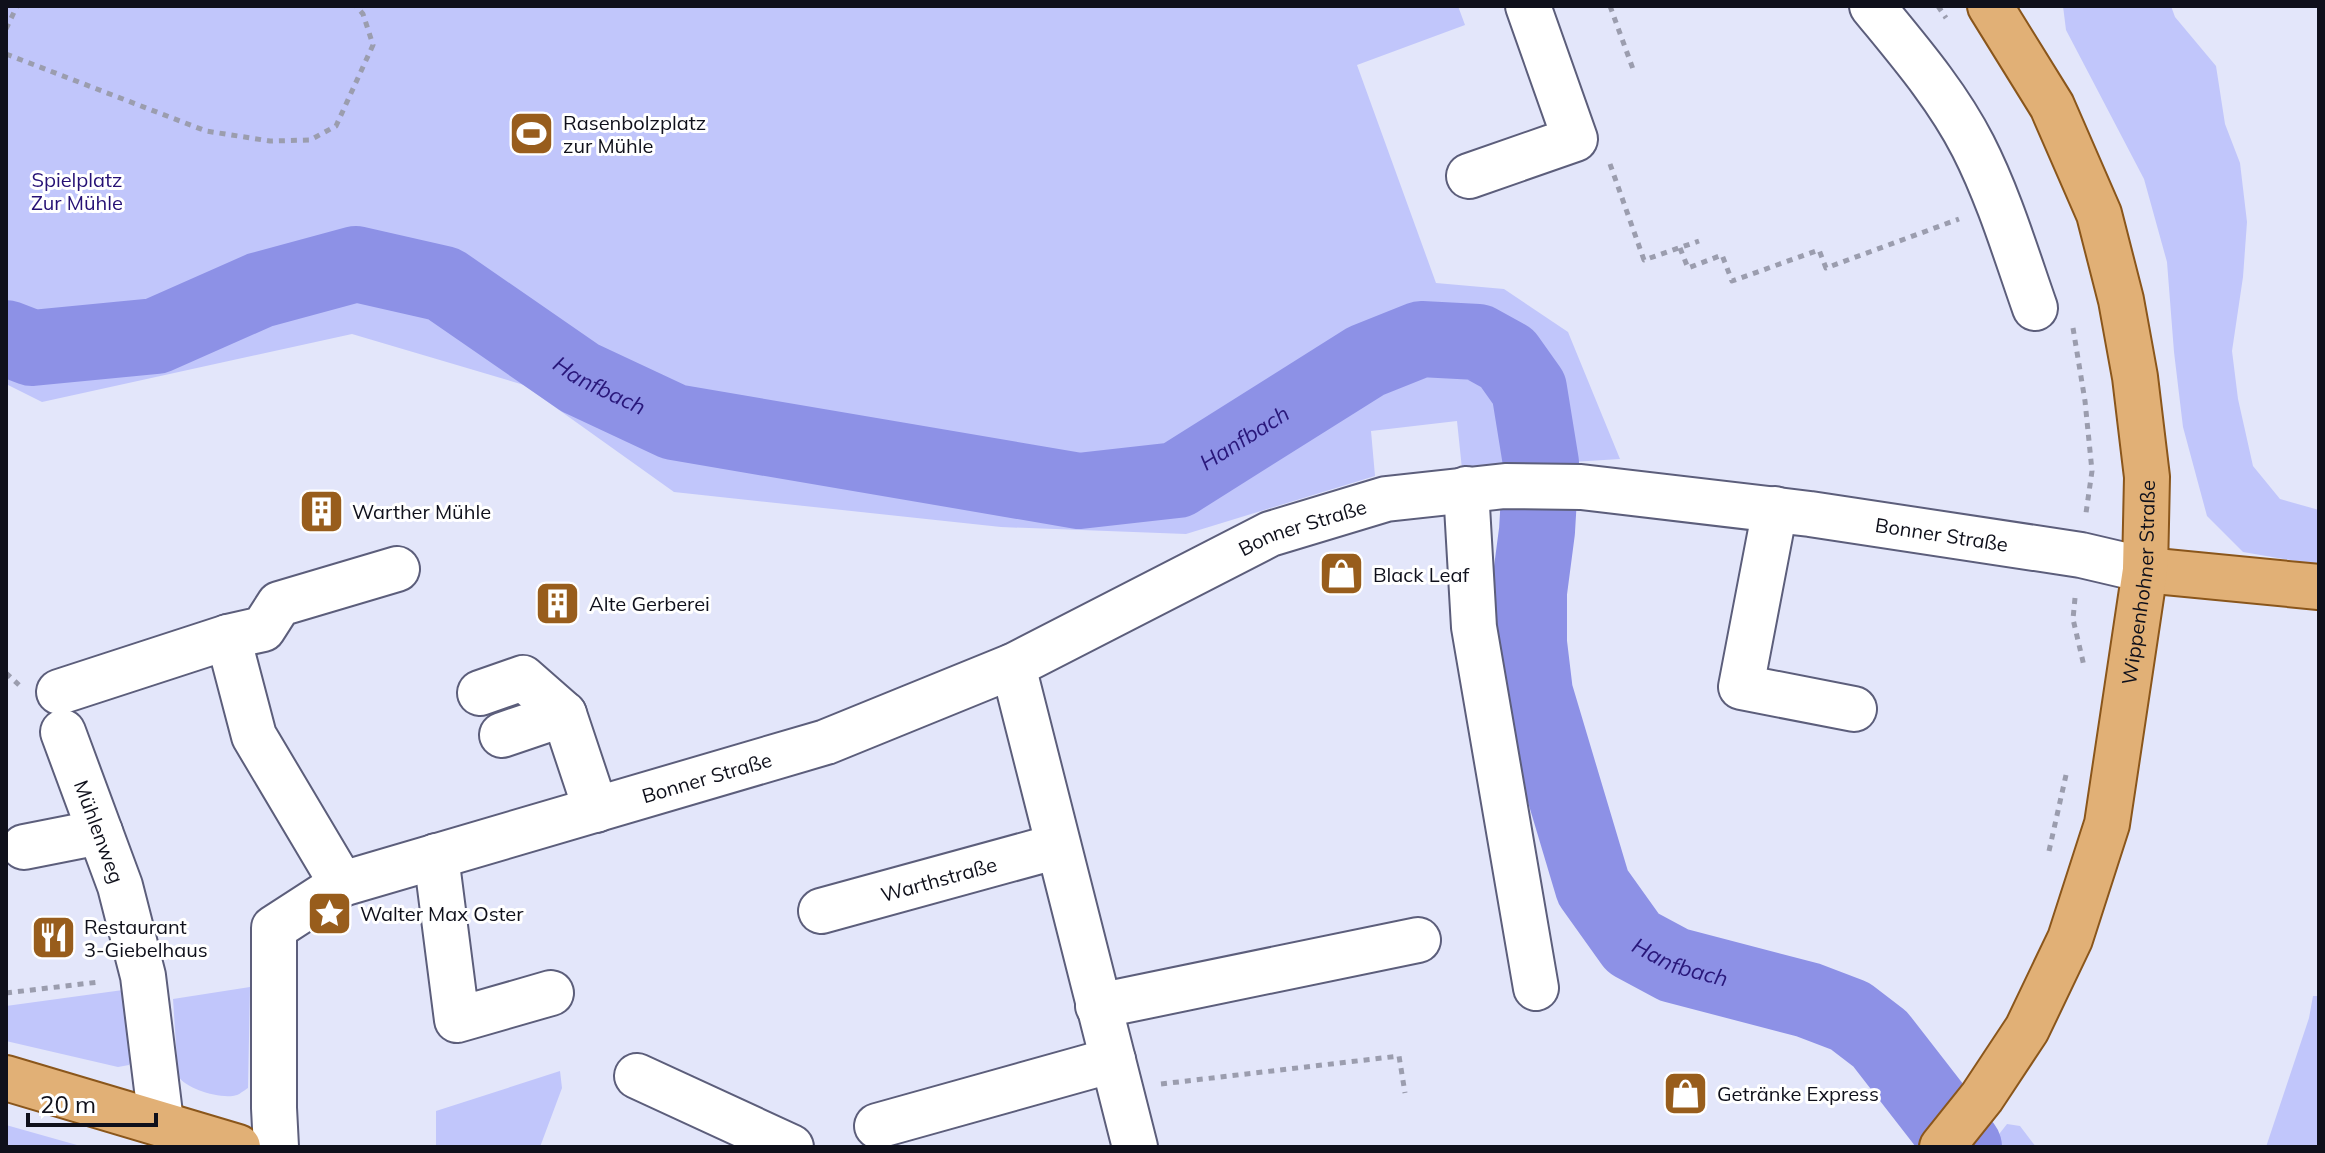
<svg xmlns="http://www.w3.org/2000/svg" width="2325" height="1153" viewBox="0 0 2325 1153" font-family="Mulish,sans-serif">
  <style>
    .green { fill: #c1c6fb }
    .lines { fill: none; stroke-linecap: round; stroke-linejoin: round }
    .river { stroke: #8d91e6; stroke-width: 76 }
    .minor-casing { stroke: #5c5e7b; stroke-width: 48 }
    .major-casing { stroke: #8a561b; stroke-width: 48 }
    .path { stroke: #9b9dae; stroke-width: 5; stroke-dasharray: 6 6; stroke-linecap: butt }
    .minor { stroke: #fff; stroke-width: 44 }
    .major { stroke: #e1b076; stroke-width: 44 }
    .labels { text-anchor: middle; dominant-baseline: central; stroke-width: 6; stroke-linejoin: round; paint-order: stroke }
    .poi-label { font-size: 20px; fill: #0f101b; stroke: #fff; text-anchor: start }
    .park-label { font-size: 20px; fill: #261175; stroke: #fff }
    .street-label { font-size: 20px; fill: #0f101b; stroke: #fff }
    .water-label { font-size: 22px; font-style: italic; fill: #29177a; stroke: #fff }
  </style>
  <rect width="100%" height="100%" fill="#e3e6fa"/>
  <!-- green -->
  <path class="green" d="M6,6H1458L1465,25L1357,65L1436,283L1504,289L1568,332L1620,459L1462,469L1457,421L1371,431L1375,476L1186,534L1001,527L674,492L524,385L352,334L42,402L6,384Z
    M2063,6H2171L2175,17L2216,66L2225,124L2240,163L2247,222L2243,277L2232,351L2238,399L2253,466L2280,499L2319,510V565L2243,552L2207,516L2183,427L2174,352L2167,262L2144,179L2066,30Z
    M250,987L248,1088C246,1089 240,1094 237,1095C222,1100 186,1089 178,1076L173,999Z
    M123,990L134,1055L129,1065L118,1067L6,1041V1006Z
    M2313,996H2319V1147H2266L2309,1018Z
    M560,1071L562,1088L540,1147H436V1111Z
    M2007,1124L2020,1126L2036,1147H1989Z
    M6,1125L84,1147H6Z"/>
  <g class="lines">
    <!-- river -->
    <path class="river" id="s1" d="M6,338L32,348L156,336L260,290L356,264L444,284L580,378L674,422L1079,491L1177,480L1366,361L1421,339L1478,342L1507,358L1529,389L1541,463L1537,531L1529,592V643L1535,693L1593,887L1633,943L1674,965L1808,1000L1850,1016L1880,1039L1964,1147"/>
    <defs>
      <g id="minor">
        <path d="M1872,6C1908,50 1947,95 1973,146C1999,197 2016,254 2035,308"/>
        <path d="M1469,176L1575,139L1528,6"/>
        <path d="M1466,489L1474,627L1536,988"/>
        <path d="M1775,509L1741,687L1854,709"/>
        <path d="M228,637L263,629L279,604L397,569"/>
        <path d="M1013,666L1135,1147"/>
        <path d="M59,692L228,637L254,736L342,884"/>
        <path d="M480,693L523,678L564,714L596,810"/>
        <path id="s2" d="M63,732L120,886L143,976L161,1122"/>
        <path d="M502,735L564,714"/>
        <path d="M24,847L100,832"/>
        <path d="M436,856L457,1020L551,993"/>
        <path id="s3" d="M821,911L1058,846"/>
        <path d="M1098,1006L1418,940"/>
        <path d="M637,1076L791,1147"/>
        <path d="M877,1126L1113,1060"/>
        <path id="s4" d="M276,1147L274,1108V928L342,884L826,742L1013,666L1270,534L1386,499L1505,486L1581,487L1810,514L2081,555L2145,570"/>
      </g>
      <g id="major">
        <path d="M2145,570L2319,587"/>
        <path d="M6,1078L238,1147"/>
        <path id="s5" d="M1942,1147L1982,1097L2027,1029L2070,939L2107,824L2145,570L2147,477L2135,377L2121,300L2099,214L2052,106L1990,6"/>
      </g>
    </defs>
    <!-- minor casing -->
    <use href="#minor" class="minor-casing"/>
    <!-- major casing -->
    <use href="#major" class="major-casing"/>
    <!-- path -->
    <path class="path" d="M1610,6L1633,69
      M1938,6L1946,18
      M6,29L17,6
      M6,54L206,131L270,141L310,140L336,126L373,45L363,14L356,6
      M1610,164L1644,260L1699,241
      M1680,248L1688,268L1722,255L1732,281L1819,250L1826,268L1959,219
      M2073,328L2085,401L2092,471L2086,513
      M2075,598L2073,619L2084,666
      M6,673L19,685
      M2049,851L2066,775
      M6,993L99,982
      M1161,1084L1399,1056L1405,1093"/>
    <!-- minor -->
    <use href="#minor" class="minor"/>
    <!-- major -->
    <use href="#major" class="major"/>
  </g>
  <!-- icons -->
  <defs>
    <symbol id="stadium-square" viewBox="-11 -11 22 22"><rect x="-9" y="-9" width="18" height="18" rx="4" fill="#985d1c" stroke="#fff"/><path d="M0-5a6.5 5 0 1 0 0 10a6.5 5 0 1 0 0-10ZM-3.5-1.8h7v3.6h-7Z" fill="#fff"/></symbol>
    <symbol id="building-square" viewBox="-11 -11 22 22"><rect x="-9" y="-9" width="18" height="18" rx="4" fill="#985d1c" stroke="#fff"/><path d="M-4-6H4V6H1V3H-1V6H-4ZM-2.5-4.3h1.7v1.8h-1.7ZM.8-4.3h1.7v1.8H.8ZM-2.5-1h1.7V.8h-1.7ZM.8-1h1.7V.8H.8Z" fill="#fff"/></symbol>
    <symbol id="shop-square" viewBox="-11 -11 22 22"><rect x="-9" y="-9" width="18" height="18" rx="4" fill="#985d1c" stroke="#fff"/><path d="M-5-2.5h2.3a2.7 3.5 0 0 1 5.4 0H5L5.5 6h-11ZM-1.5-2.5h3a1.5 2.3 0 0 0-3 0Z" fill="#fff"/></symbol>
    <symbol id="sight-square" viewBox="-11 -11 22 22"><rect x="-9" y="-9" width="18" height="18" rx="4" fill="#985d1c" stroke="#fff"/><path d="M0-6L1.8-2.2L6-1.7L2.9 1.2L3.7 5.4L0 3.3L-3.7 5.4L-2.9 1.2L-6-1.7L-1.8-2.2Z" fill="#fff"/></symbol>
    <symbol id="restaurant-square" viewBox="-11 -11 22 22"><rect x="-9" y="-9" width="18" height="18" rx="4" fill="#985d1c" stroke="#fff"/><path d="M-5-6h1v4h1v-4h1v4h1v-4h1v5L-1.5 .5V6h-2V.5L-5-1ZM5-6V6H3V1.5H1.5Q1.5-4 5-6Z" fill="#fff"/></symbol>
  </defs>
  <g fill-rule="evenodd">
    <use href="#stadium-square" x="506" y="108" width="51" height="51"/>
    <use href="#building-square" x="296" y="486" width="51" height="51"/>
    <use href="#shop-square" x="1316" y="548" width="51" height="51"/>
    <use href="#building-square" x="532" y="578" width="51" height="51"/>
    <use href="#sight-square" x="304" y="888" width="51" height="51"/>
    <use href="#restaurant-square" x="28" y="912" width="51" height="51"/>
    <use href="#shop-square" x="1660" y="1068" width="51" height="51"/>
  </g>
  <g class="labels">
    <!-- poi labels -->
    <g class="poi-label">
      <text x="563" y="122">Rasenbolzplatz<tspan x="563" dy="23">zur Mühle</tspan></text>
      <text x="352" y="511">Warther Mühle</text>
      <text x="1373" y="574">Black Leaf</text>
      <text x="589" y="603">Alte Gerberei</text>
      <text x="360" y="913">Walter Max Oster</text>
      <text x="84" y="926">Restaurant<tspan x="84" dy="23">3-Giebelhaus</tspan></text>
      <text x="1717" y="1093">Getränke Express</text>
    </g>
    <!-- park labels -->
    <g class="park-label">
      <text x="77" y="179">Spielplatz<tspan x="77" dy="23">Zur Mühle</tspan></text>
    </g>
    <!-- street labels -->
    <g class="street-label">
      <text stroke="none"><textPath href="#s4" startOffset="1328">Bonner Straße</textPath></text>
      <text stroke="none"><textPath href="#s4" startOffset="1976">Bonner Straße</textPath></text>
      <text stroke="none"><textPath href="#s5" startOffset="610">Wippenhohner Straße</textPath></text>
      <text stroke="none"><textPath href="#s4" startOffset="680">Bonner Straße</textPath></text>
      <text stroke="none"><textPath href="#s2" startOffset="106">Mühlenweg</textPath></text>
      <text stroke="none"><textPath href="#s3" startOffset="122">Warthstraße</textPath></text>
    </g>
    <!-- water labels -->
    <g class="water-label">
      <text stroke="none"><textPath href="#s1" startOffset="642">Hanfbach</textPath></text>
      <text stroke="none"><textPath href="#s1" startOffset="1314">Hanfbach</textPath></text>
      <text stroke="none"><textPath href="#s1" startOffset="2274">Hanfbach</textPath></text>
    </g>
  </g>
  <!-- border -->
  <rect width="2325" height="1153" fill="none" stroke="#0f101b" stroke-width="16"/>
  <!-- scale -->
  <path d="M28 1113v12h128v-12" fill="none" stroke="#0f101b" stroke-width="4"/>
  <text x="40" y="1113" font-size="24" fill="#0f101b" stroke="#ffffff" stroke-width="6" paint-order="stroke">20 m</text>
</svg>
